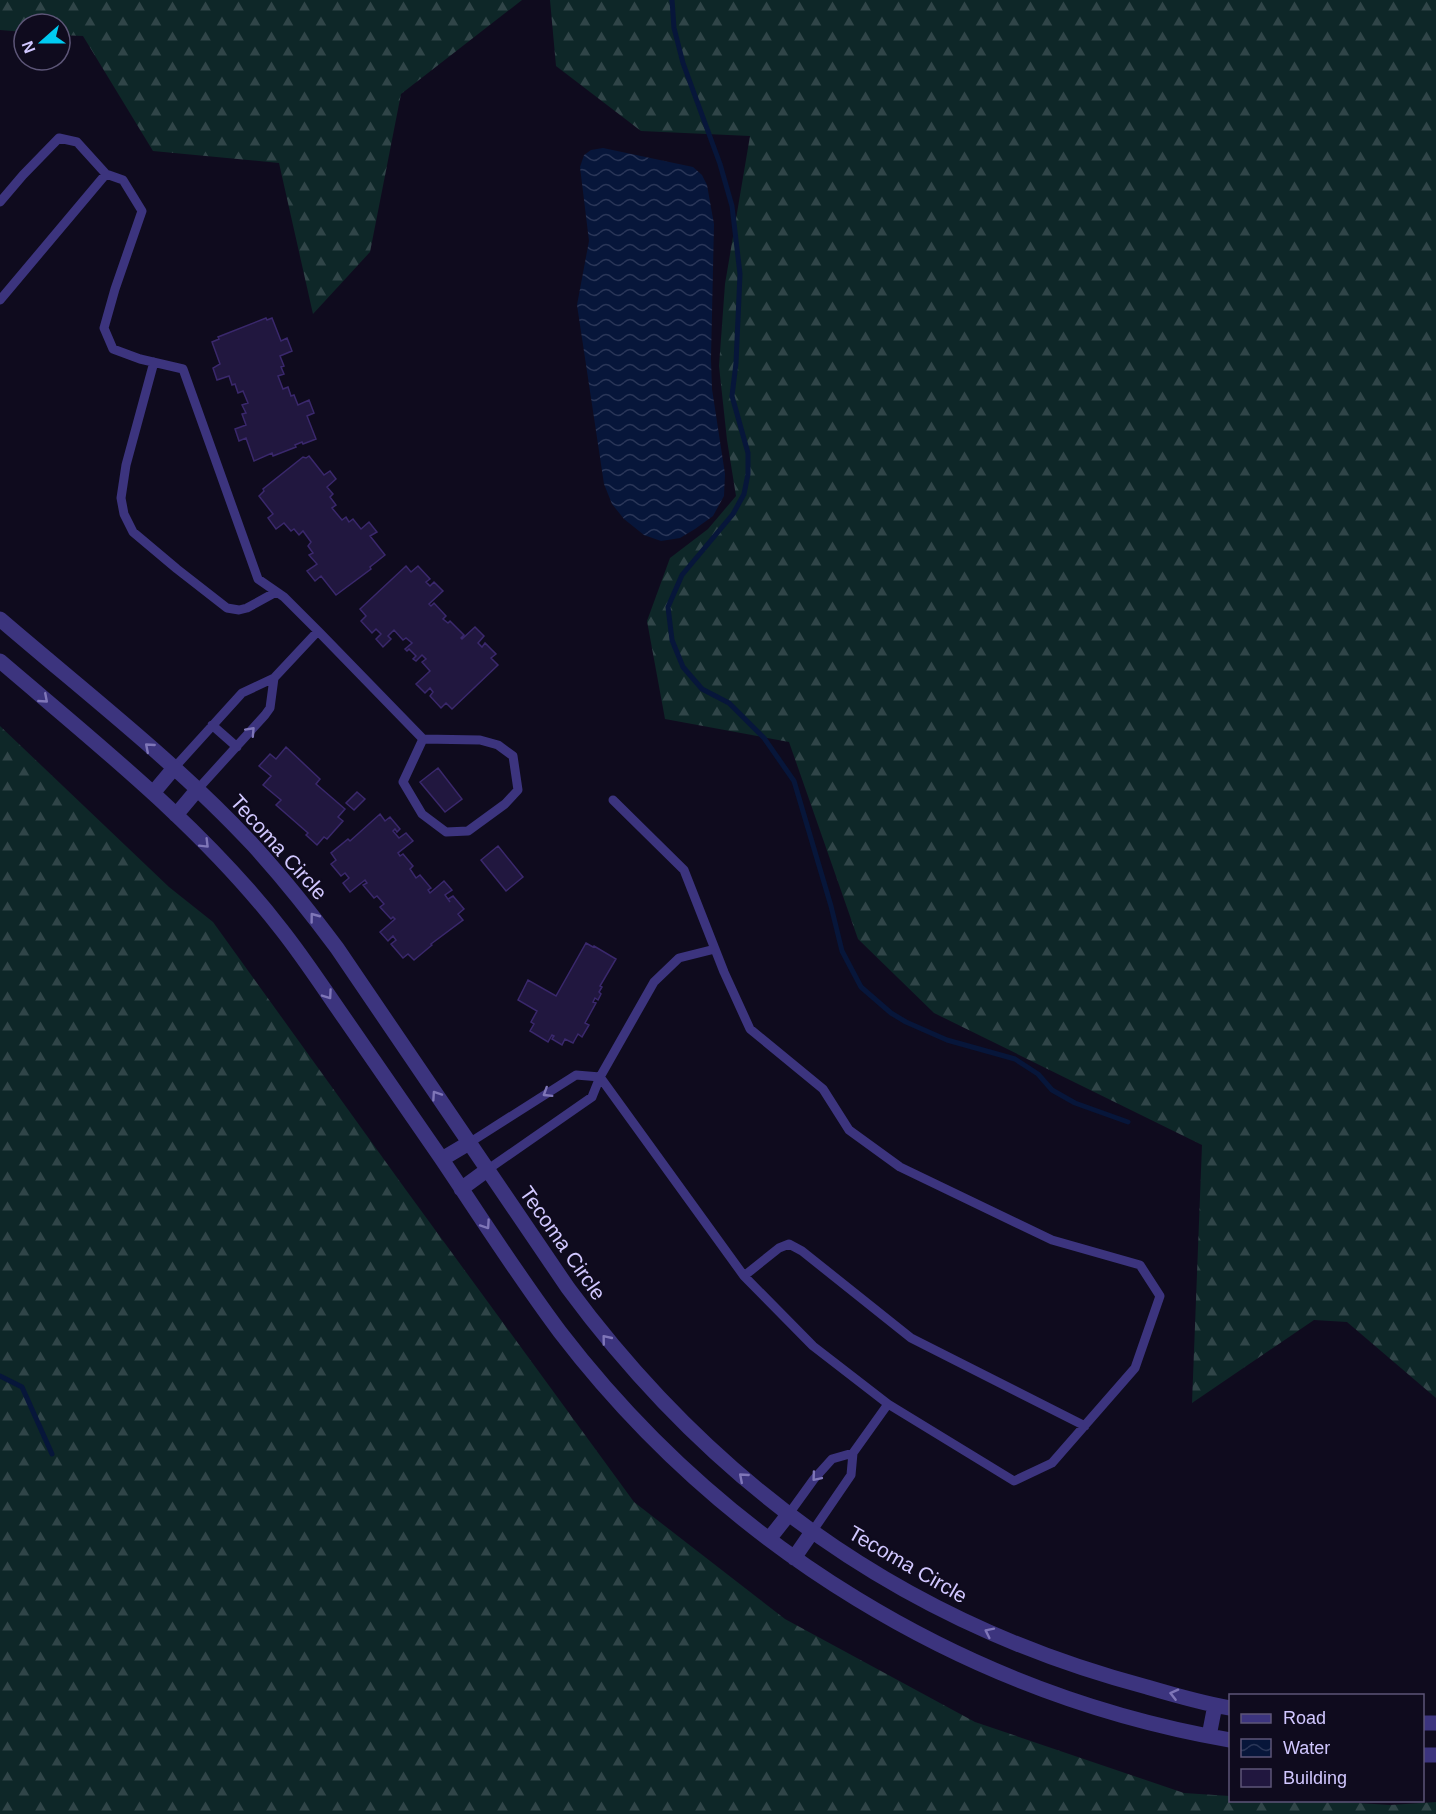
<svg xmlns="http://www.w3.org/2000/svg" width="1436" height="1814" viewBox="0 0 1436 1814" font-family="Helvetica,sans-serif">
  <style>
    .forest { fill: url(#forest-firs) }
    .water { fill: url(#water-waves) }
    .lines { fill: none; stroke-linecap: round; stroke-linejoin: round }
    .stream { stroke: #07163a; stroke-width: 5 }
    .building { fill: #21173f; stroke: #3a286c; stroke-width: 1.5 }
    .service { stroke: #3c347e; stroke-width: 9 }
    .minor { stroke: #3c347e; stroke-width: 15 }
    .oneway { stroke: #7f76b8 }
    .labels { text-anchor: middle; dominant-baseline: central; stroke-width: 4.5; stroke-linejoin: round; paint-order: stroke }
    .street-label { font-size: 21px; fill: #d1c7ff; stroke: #0f0b1e }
  </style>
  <defs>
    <pattern id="forest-firs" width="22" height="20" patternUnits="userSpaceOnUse" patternTransform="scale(1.5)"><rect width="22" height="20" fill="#0e2728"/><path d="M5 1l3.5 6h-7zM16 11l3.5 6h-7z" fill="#304548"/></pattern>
    <pattern id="water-waves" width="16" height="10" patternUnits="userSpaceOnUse" patternTransform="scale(1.5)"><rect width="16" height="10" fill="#07163a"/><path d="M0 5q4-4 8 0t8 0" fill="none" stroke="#2a3658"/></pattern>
  </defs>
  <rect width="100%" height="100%" fill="#0f0b1e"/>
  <!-- forest -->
  <path class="forest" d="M0,0H522L401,94L370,252L313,314L279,163L153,151L83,36L60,35V24H24V32L0,30Z
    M550,0H1436V1398L1347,1322L1314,1320L1192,1403L1202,1145L934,1013L858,939L789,742L665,719L647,621L670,558L708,529L736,496L727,440L719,366L725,284L750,136L641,131L556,66Z
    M0,726L169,887L213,922L406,1190L634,1502L785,1619L975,1722L1184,1793L1230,1796V1800H1311L1390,1805L1436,1802V1814H0Z"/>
  <!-- water -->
  <path class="water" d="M603,148L693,167L702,175L707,185L714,224L711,359L712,389L725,474L724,496L713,516L695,529L680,538L661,541L644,535L624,519L612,504L604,484L577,305L589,241L580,167L584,155L591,150Z"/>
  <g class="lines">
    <!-- stream -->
    <path class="stream" d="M672,0L674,28L683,63L720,164L732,206L740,274L736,363L732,396L748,453V474L744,494L733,514L682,575L668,607L672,640L683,667L702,689L729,703L764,738L794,781L831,906L842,951L861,987L891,1013L906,1022L947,1040L1015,1059L1038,1074L1052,1090L1075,1103L1128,1122
      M0,1376L22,1387L52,1454"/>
  </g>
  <!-- building -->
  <path class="building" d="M266,318L267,320L272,318L281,341L287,338L292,351L280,356L284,366L281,367L284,374L278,376L283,389L288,387L291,396L294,395L298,405L309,400L314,413L307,416L316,439L303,444L302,442L295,445L296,447L273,456L272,453L254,461L246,438L239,441L235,429L246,425L242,414L246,413L242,405L248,403L243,391L238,393L235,384L232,385L229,376L217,380L213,368L220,364L212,342L219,339L218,337Z
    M309,456L324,475L330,471L336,479L327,487L333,494L330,497L336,505L332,508L342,520L346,517L349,522L353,519L361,529L369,522L377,532L370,536L385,555L370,567L371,569L336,595L321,576L315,581L307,571L317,564L309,555L313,553L308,546L311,542L303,531L299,535L294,529L291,531L284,523L276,529L268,518L273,514L259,496L264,491L263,489L303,457L306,458Z
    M406,566L411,572L418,566L430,579L426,582L430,586L434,582L443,591L429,604L431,606L434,603L446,616L443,619L448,623L450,621L464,635L461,638L462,639L475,627L484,636L478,643L482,647L485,643L496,654L491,658L498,665L452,709L446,703L441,708L430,696L433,692L430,688L425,693L416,684L430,671L422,662L426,659L422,655L416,661L413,659L416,656L409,649L407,651L405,649L412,643L406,638L403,640L394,630L388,636L391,639L383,647L376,639L381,634L376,629L372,633L361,621L366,616L360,609Z
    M286,747L320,779L316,784L345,809L338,817L343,821L327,839L324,837L317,845L306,835L308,833L276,805L281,800L263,785L271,776L259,766L270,754L276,759Z
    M438,768L462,799L445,812L420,782Z
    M357,792L365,799L354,810L346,803Z
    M380,814L385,821L390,817L400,829L397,832L395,829L393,831L399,838L406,833L413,841L398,853L400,856L403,854L413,866L410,869L416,878L420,875L431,888L428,890L430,893L444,881L452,890L445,895L450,902L448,899L453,896L464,909L458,914L463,920L431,944L432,945L414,960L408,954L403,958L391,944L396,940L393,936L388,941L380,932L395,919L393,917L391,919L380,907L384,904L377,896L374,898L363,885L367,883L365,880L350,892L343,883L349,878L345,873L341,876L331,864L336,860L331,853L348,839L350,841Z
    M498,846L523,877L506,891L481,860Z
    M586,943L593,947L594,946L616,959L600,986L602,987L599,992L601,994L598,1000L595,998L593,1002L596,1003L585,1023L589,1025L582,1037L578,1034L573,1043L565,1039L562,1045L552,1039L554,1036L552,1035L548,1042L530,1031L534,1024L531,1022L537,1011L518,1000L528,980L556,996Z"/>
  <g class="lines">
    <!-- service -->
    <path class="service" d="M0,202L23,175L59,138L77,142L106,174L123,180L142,211L115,289L104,328L113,349L140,359L183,369L258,579L284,597L318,631L274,678L242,693L174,768
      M0,300L106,174
      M154,362L126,465L121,498L124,514L133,532L177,569L227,608L239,610L247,608L276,592
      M318,631L423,739L480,740L498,745L513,756L518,790L505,804L468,831L446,832L422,814L403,782L423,739
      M212,725L237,747
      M197,790L265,715L270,708L274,678
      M613,800L684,870L724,972L750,1029L823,1089L849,1130L900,1167L1052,1240L1140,1265L1160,1296L1135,1368L1052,1463L1014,1481L888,1404L853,1453L851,1475L812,1532
      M715,949L679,958L654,982L600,1077L744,1276L779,1248L789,1244L802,1251L911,1338L1085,1426
      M469,1143L576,1075L600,1077L592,1097L487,1170
      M744,1276L813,1346L888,1404
      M788,1515L814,1479L832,1459L853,1453"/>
    <!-- minor -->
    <path class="minor" d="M0,619C86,693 177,763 254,846C284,879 311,913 337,948L568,1288C715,1487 907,1624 1147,1687C1174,1695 1202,1703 1230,1708
      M0,661C98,745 202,827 281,929C304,958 324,989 345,1019C377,1065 409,1111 441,1158C480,1216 518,1276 560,1332C724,1546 965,1694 1230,1740
      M153,793L174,768
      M176,815L197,790
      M442,1159L469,1143
      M461,1189L487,1170
      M769,1539L788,1515
      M794,1558L812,1532
      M1422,1723H1436
      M1209,1736L1215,1705
      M1422,1755H1436"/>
  </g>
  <!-- one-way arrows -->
  <defs><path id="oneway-chevron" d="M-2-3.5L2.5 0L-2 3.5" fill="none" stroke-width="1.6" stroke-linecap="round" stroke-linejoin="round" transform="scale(1.5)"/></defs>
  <g class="oneway">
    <use href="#oneway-chevron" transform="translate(44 699) rotate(41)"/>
    <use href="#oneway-chevron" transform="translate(251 731) rotate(-47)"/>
    <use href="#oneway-chevron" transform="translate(149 747) rotate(-139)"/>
    <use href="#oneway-chevron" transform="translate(205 844) rotate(45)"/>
    <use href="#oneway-chevron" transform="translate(314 917) rotate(-127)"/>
    <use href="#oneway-chevron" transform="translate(328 995) rotate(55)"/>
    <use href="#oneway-chevron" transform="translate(547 1093) rotate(148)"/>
    <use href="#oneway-chevron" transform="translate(436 1095) rotate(-124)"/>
    <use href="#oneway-chevron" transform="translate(486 1225) rotate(56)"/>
    <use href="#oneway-chevron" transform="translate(606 1339) rotate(-129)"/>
    <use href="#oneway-chevron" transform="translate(743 1477) rotate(-139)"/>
    <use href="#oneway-chevron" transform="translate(816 1477) rotate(130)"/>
    <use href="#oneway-chevron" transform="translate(989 1632) rotate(-154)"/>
    <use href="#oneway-chevron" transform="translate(1174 1694) rotate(-166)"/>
  </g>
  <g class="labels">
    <!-- street labels -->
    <g class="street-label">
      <text transform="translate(279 847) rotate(48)">Tecoma Circle</text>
      <text transform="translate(563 1243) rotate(55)">Tecoma Circle</text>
      <text transform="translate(908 1564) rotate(30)">Tecoma Circle</text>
    </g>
  </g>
  <!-- legend -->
  <rect x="1229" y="1694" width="195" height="108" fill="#0f0b1e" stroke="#5d5678" stroke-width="1.5"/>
  <rect x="1241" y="1714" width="30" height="9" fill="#3c347e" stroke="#5d5678" stroke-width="1.5"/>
  <text x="1283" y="1724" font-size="18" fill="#d1c7ff">Road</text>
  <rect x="1241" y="1739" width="30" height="18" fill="url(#water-waves)" stroke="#5d5678" stroke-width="1.5"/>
  <text x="1283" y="1754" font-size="18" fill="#d1c7ff">Water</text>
  <rect x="1241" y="1769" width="30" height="18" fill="#21173f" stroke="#5d5678" stroke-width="1.5"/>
  <text x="1283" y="1784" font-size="18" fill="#d1c7ff">Building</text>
  <!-- north arrow -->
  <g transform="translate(42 42) rotate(249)"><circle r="28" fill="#0f0b1e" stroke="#5d5678" stroke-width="1.5"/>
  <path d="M0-4.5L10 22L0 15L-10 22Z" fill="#00cbf2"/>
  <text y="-9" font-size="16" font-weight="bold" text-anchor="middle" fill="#d1c7ff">N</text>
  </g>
</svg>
